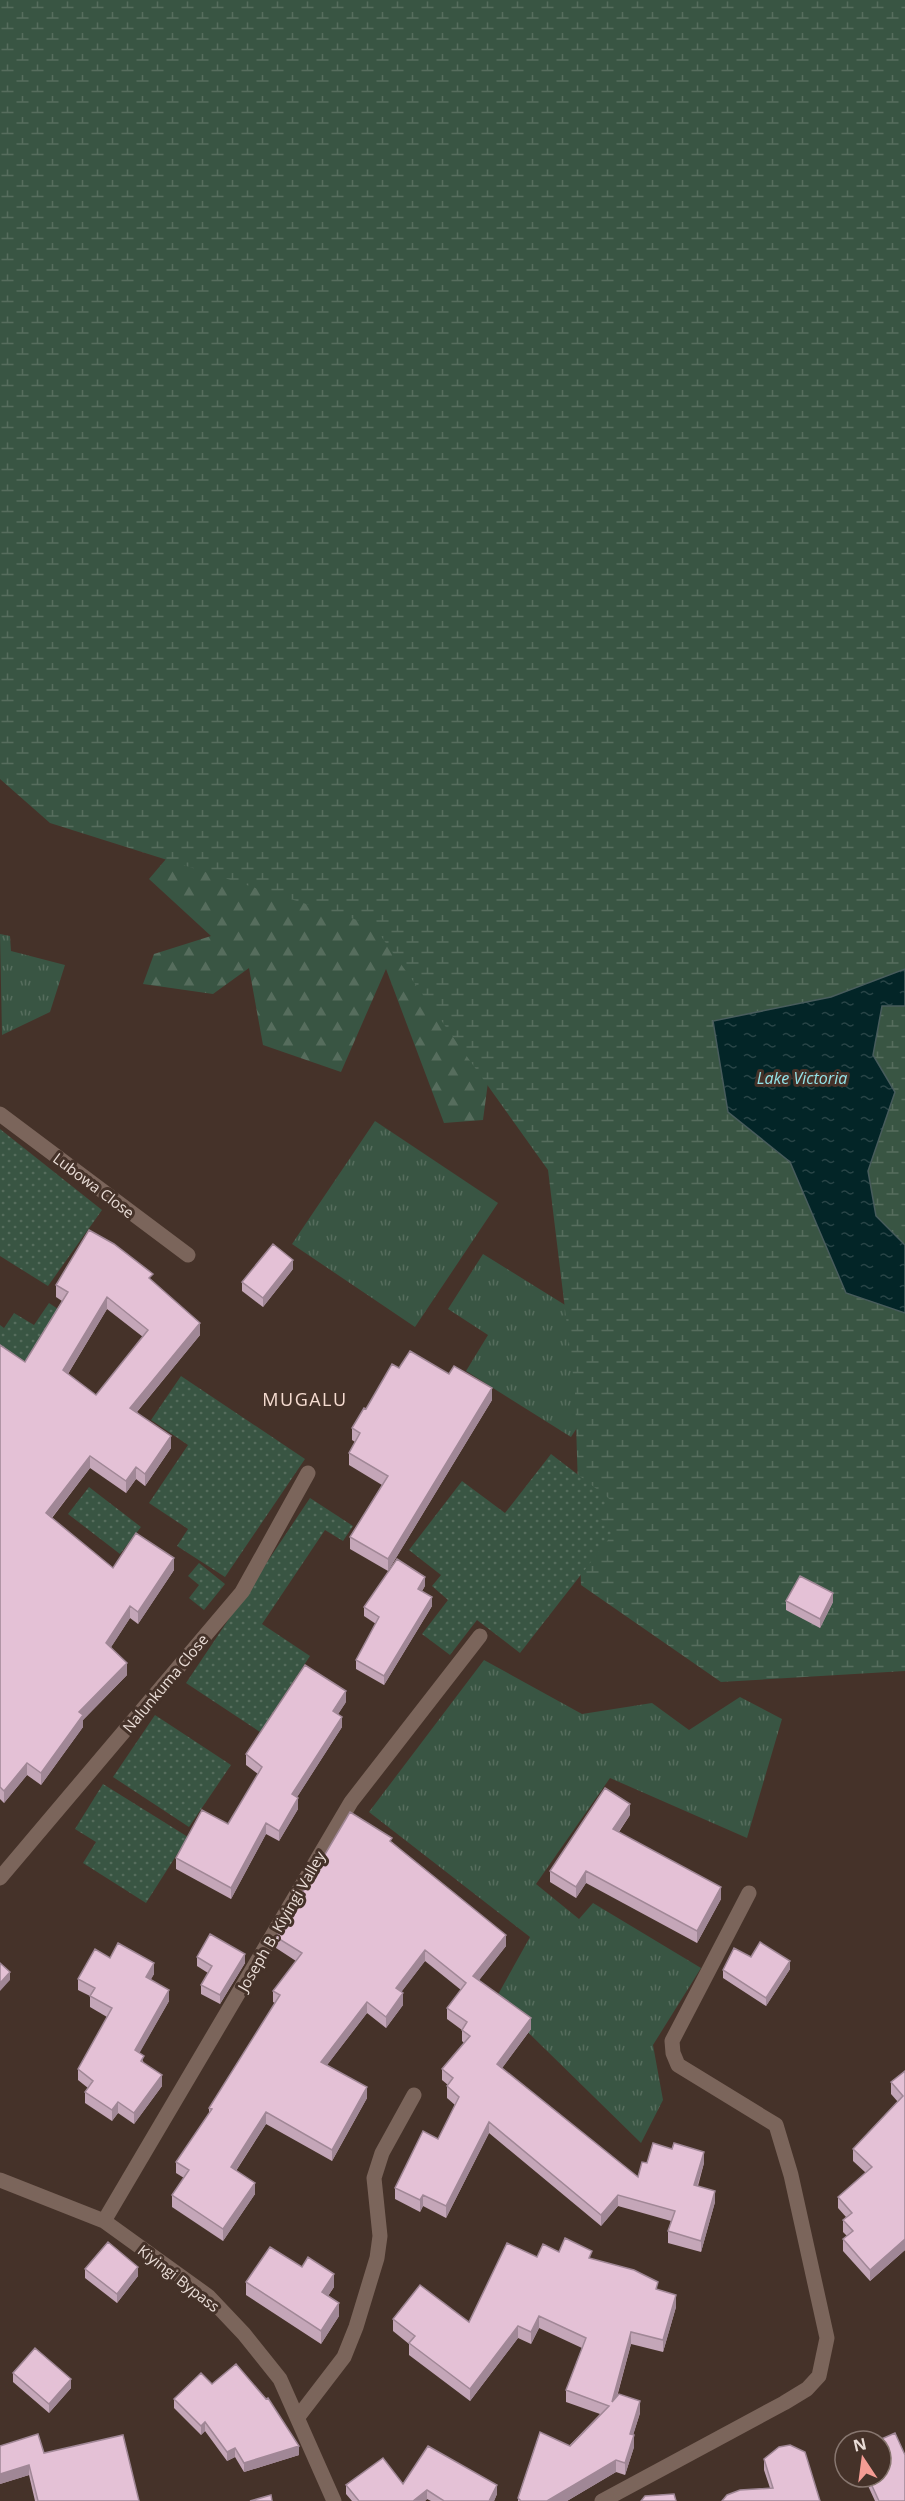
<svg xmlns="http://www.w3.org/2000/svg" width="905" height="2501" viewBox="0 0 905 2501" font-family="'Open Sans',sans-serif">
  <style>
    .grass { fill: url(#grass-tufts) }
    .forest { fill: url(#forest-firs) }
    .wetland { fill: url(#wetland-marsh) }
    .park { fill: url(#park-dots) }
    .water { fill: url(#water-ripples); stroke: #485c5c; stroke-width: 1.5 }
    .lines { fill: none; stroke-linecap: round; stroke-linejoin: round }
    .minor { stroke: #7b655b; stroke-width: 15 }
    .wall { fill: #c4a6b8; fill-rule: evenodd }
    .shaded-wall { fill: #a08796 }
    .building { fill: #e4c1d6; stroke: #a08796; stroke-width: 1.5; fill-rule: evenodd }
    .labels { text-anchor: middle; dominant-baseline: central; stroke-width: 6; stroke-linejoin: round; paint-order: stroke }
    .street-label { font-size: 15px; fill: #eaddd7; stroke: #453229 }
    .water-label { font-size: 16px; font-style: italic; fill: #94e3e8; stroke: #453229 }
    .quarter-label { font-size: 18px; letter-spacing: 1.5px; fill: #f5dbd0; stroke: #453229 }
  </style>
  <defs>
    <pattern id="grass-tufts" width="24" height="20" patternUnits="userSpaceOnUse" patternTransform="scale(1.5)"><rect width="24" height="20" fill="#395543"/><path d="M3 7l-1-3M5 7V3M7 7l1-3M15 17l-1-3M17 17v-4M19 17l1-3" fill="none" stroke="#566d5d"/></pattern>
    <pattern id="forest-firs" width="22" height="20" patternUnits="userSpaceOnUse" patternTransform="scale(1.5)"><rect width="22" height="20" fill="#395543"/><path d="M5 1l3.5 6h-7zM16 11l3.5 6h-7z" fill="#566d5d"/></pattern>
    <pattern id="wetland-marsh" width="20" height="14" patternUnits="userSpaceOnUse" patternTransform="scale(1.5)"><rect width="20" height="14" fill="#395543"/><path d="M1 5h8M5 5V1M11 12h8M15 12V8" fill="none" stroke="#566d5d"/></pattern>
    <pattern id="park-dots" width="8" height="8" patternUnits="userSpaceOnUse" patternTransform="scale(1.5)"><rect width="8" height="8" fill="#395543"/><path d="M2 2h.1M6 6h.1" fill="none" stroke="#566d5d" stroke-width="1.8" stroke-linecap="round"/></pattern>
    <pattern id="water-ripples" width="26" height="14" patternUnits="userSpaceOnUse" patternTransform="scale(1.5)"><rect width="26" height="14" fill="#032527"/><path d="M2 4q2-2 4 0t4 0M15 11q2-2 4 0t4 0" fill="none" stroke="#284446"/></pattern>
  </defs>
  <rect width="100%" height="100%" fill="#453229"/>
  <!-- grass -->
  <path class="grass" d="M0,934L10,936L11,951L65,965L50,1012L2,1035Z
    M375,1121L498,1203L415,1327L292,1244Z
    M483,1254L657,1362L586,1414L571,1437L466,1371L488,1335L448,1309Z
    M484,1660L582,1714L652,1703L689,1730L740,1697L782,1719L747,1838L610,1778L536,1884L579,1919L593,1903L701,1968L653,2045L663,2100L641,2143L495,2000L530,1937L369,1812Z"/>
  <!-- forest -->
  <path class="forest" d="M245,766L510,916L483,1120L444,1123L386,969L341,1072L263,1045L249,968L213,994L143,984L154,954L211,936L149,879Z"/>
  <!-- wetland -->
  <path class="wetland" d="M0,0H905V969L831,997L713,1021L728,1112L790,1162L846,1293L905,1313V1671L721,1682L581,1585L575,1391L548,1170L373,925L50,823L0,779Z
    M882,1005L905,1006V1245L876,1216L868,1171L895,1092L873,1055Z"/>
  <!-- park -->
  <path class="park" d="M0,1129L102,1210L48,1286L0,1256Z
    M49,1303L61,1311L26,1364L0,1347V1325L4,1328L14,1313L34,1325Z
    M181,1376L305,1459L225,1577L177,1546L188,1529L149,1503L188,1445L151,1420Z
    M551,1454L611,1500L598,1517L615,1531L520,1653L477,1620L450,1655L422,1634L448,1600L432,1586L441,1575L409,1550L462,1481L505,1513Z
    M89,1487L141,1527L120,1554L68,1514Z
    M310,1498L353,1526L343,1541L325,1530L262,1624L310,1656L260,1732L186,1683Z
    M199,1563L225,1584L204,1610L189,1598L199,1585L188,1576Z
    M155,1715L231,1765L189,1827L113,1777Z
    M103,1784L188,1837L146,1903L83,1863L96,1842L75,1829Z"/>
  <!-- water -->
  <path class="water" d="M905,969V1006H882L873,1055L895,1092L868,1171L876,1216L905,1245V1313L846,1293L790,1162L728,1112L713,1021L831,997Z"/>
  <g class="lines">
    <!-- minor -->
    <path class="minor" d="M0,1114L188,1255
      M0,1878L242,1592L308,1473
      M0,2180L104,2221L208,2296L244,2334L280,2379L334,2501
      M104,2221L351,1802L480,1636
      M298,2417L344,2357L356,2327L377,2258L380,2236L374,2178L382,2153L414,2095
      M602,2501L784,2403L807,2389L819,2376L827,2338L791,2175L776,2125L678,2065L673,2053L672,2041L749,1893"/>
  </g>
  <!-- wall -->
  <path class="wall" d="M293,1269L263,1307L242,1291V1282Z
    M153,1282L200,1335L137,1412L171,1448L145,1486L136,1479L126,1493L90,1468L52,1518L113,1568L174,1570L138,1624L130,1618L111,1647L127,1675L83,1720V1727L41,1785L27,1775L4,1803L0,1799V1345L25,1362L62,1301L56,1297V1285ZM107,1309L143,1337L96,1395L68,1374Z
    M399,1368L492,1400L388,1571L350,1549V1537L382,1485L349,1465V1453L355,1442L352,1440V1428Z
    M425,1586L422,1591L432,1606L384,1685L356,1669V1660L376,1624L364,1616V1607Z
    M786,1601L833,1602L820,1628L786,1610Z
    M346,1702L338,1714L342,1727L297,1797L298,1809L279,1841L266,1834L231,1899L176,1869V1858L228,1824L258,1774L246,1765V1754Z
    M630,1815L619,1832L721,1899L697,1943L586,1883L576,1898L550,1882V1871Z
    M392,1842L506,1946L479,1980L531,2029L502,2068L638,2177L647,2163H704L698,2186L715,2202L701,2252L668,2243V2231L671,2221L618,2206L601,2226L489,2133L446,2218L423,2206L420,2212L395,2199V2188L438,2139L455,2105L447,2098V2086L448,2085L442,2080V2069L464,2043L462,2041V2030L447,2019V2008L461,1990L425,1961L401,1992L403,2005L386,2028L367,2013L327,2065L367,2098L332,2161L266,2124L236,2171L255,2194L223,2241L172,2207V2195L184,2178L176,2173V2162L209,2113V2108L275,2003L273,2002V1991L296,1961L276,1948V1937Z
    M197,1957L245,1963L220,2004L201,1994V1985L208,1973L197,1966Z
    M110,1958L154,1974L150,1980L169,2001L139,2053L144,2063L162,2086L134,2124L118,2113L112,2121L85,2103V2092L88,2088L78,2080V2069L107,2017L90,2007V1996L78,1990V1979Z
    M790,1969L766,2006L723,1978V1970Z
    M905,2071V2250L870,2281L843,2251V2239L847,2236L843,2232V2220L846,2217L838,2208V2197L866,2173L853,2161V2149L898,2102L891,2094V2082Z
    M559,2252L592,2259L658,2290L676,2307L663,2352L631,2344L617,2397L640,2413L633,2435L634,2447L625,2475L616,2472L567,2501H518V2498L600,2414L566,2402V2390L582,2348L539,2328L531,2344L518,2338L470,2401L409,2355V2344L393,2331V2319L469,2322Z
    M302,2267L334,2287L328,2296L339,2316L321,2344L246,2295V2282Z
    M85,2269L138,2276L117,2303L85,2278Z
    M13,2373L71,2388L49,2413L13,2382Z
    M212,2384L266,2399L299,2455L244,2472L235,2457L227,2461L205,2431L201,2435L174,2408V2399Z
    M0,2446L44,2453L139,2501H35L29,2475L0,2484Z
    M764,2459L820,2501L770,2488L764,2470Z
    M864,2477H881L905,2501H875Z
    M403,2484L497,2494L494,2501H431L427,2499L425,2501H352L346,2494V2485Z"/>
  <!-- shaded-wall -->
  <path class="shaded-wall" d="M293,1260V1269L263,1307V1298Z
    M107,1297V1309L63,1382V1370Z
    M200,1323V1335L130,1420V1408Z
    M492,1388V1400L388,1571V1559Z
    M171,1436V1448L145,1486V1474Z
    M90,1456V1468L46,1525V1513Z
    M136,1467V1479L126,1493V1481Z
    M174,1558V1570L138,1624V1612Z
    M425,1577V1586L418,1597V1589Z
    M833,1593V1602L820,1628V1619Z
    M432,1597V1606L384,1685V1676Z
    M130,1606V1618L106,1655V1643Z
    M127,1663V1675L83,1720V1727L41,1785V1773L79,1712Z
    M346,1691V1702L333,1722V1711Z
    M342,1717V1727L292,1805V1794Z
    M27,1763V1775L4,1803V1791Z
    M298,1798V1809L279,1841V1831Z
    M630,1804V1815L613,1840V1829Z
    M266,1823V1834L231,1899V1888Z
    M586,1871V1883L576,1898V1887Z
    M721,1887V1899L697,1943V1931Z
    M506,1935V1946L473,1988V1976Z
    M425,1950V1961L396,1999V1988Z
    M245,1954V1963L220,2004V1995Z
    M790,1961V1969L766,2006V1998Z
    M154,1963V1974L146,1989V1977Z
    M10,1972V1980L0,1991V1983Z
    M169,1990V2001L135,2061V2050Z
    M403,1993V2005L386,2028V2017Z
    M367,2002V2013L321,2073V2062Z
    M531,2018V2029L497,2075V2064Z
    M162,2075V2086L134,2124V2113Z
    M367,2087V2098L332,2161V2150Z
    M118,2102V2113L112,2121V2110Z
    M266,2112V2124L231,2178V2167Z
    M489,2122V2133L446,2218V2206Z
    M704,2152V2163L694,2196V2185Z
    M255,2183V2194L223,2241V2229Z
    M715,2191V2202L701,2252V2241Z
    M423,2195V2206L420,2212V2200Z
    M618,2195V2206L601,2226V2215Z
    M905,2239V2250L870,2281V2270Z
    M138,2267V2276L117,2303V2294Z
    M334,2274V2287L322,2305V2292Z
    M676,2295V2307L663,2352V2340Z
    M339,2303V2316L321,2344V2331Z
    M539,2316V2328L531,2344V2332Z
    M518,2326V2338L470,2401V2389Z
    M631,2332V2344L612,2414V2402Z
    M71,2379V2388L49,2413V2404Z
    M640,2401V2413L630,2445V2434Z
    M205,2422V2431L201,2435V2426Z
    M634,2435V2447L625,2475V2463Z
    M299,2446V2455L244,2472V2463Z
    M235,2448V2457L227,2461V2452Z
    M616,2460V2472L567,2501H547Z
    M29,2465V2475L0,2484V2474Z
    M497,2485V2494L494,2501H489Z
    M427,2490V2499L425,2501H413Z"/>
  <!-- building -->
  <path class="building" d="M89,1230L114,1244L153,1274L149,1278L200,1323L130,1408L171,1436L145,1474L136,1467L126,1481L90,1456L46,1513L113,1568L136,1533L174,1558L138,1612L130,1606L106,1643L127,1663L79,1712L83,1715L41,1773L27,1763L4,1791L0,1787V1345L25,1362L68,1292L56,1285ZM107,1297L148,1330L96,1395L63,1370Z
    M273,1244L293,1260L263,1298L242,1282Z
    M410,1351L449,1374L454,1366L492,1388L388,1559L350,1537L388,1476L349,1453L360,1433L352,1428L364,1408L366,1409L392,1364L399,1368Z
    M397,1559L425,1577L418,1589L432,1597L384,1676L356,1660L379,1617L364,1607Z
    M800,1576L833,1593L820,1619L786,1601Z
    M305,1665L346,1691L333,1711L342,1717L292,1794L298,1798L279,1831L266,1823L231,1888L176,1858L202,1810L228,1824L262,1767L246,1754Z
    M605,1788L630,1804L613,1829L721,1887L697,1931L586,1871L576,1887L550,1871Z
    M350,1812L392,1838L390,1841L506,1935L473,1976L531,2018L497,2064L638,2177L642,2162L647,2163L653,2143L672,2149L674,2143L704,2152L694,2185L715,2191L701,2241L668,2231L675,2211L618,2195L601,2215L489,2122L446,2206L423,2195L420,2200L395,2188L423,2131L438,2139L459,2097L447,2086L453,2078L442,2069L470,2036L462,2030L467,2022L447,2008L466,1983L425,1950L396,1988L403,1993L386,2017L367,2002L321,2062L367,2087L332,2150L266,2112L231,2167L255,2183L223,2229L172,2195L189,2170L176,2162L212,2109L209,2108L280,1995L273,1991L302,1953L276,1937Z
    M210,1934L245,1954L220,1995L201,1985L212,1966L197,1957Z
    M760,1942L790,1961L766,1998L723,1970L734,1948L751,1957Z
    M118,1943L154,1963L146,1977L169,1990L135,2050L144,2056L141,2061L162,2075L134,2113L118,2102L112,2110L85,2092L93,2081L78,2069L112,2008L90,1996L95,1988L78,1979L95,1949L110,1958Z
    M0,1963L10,1972L0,1983Z
    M905,2071V2239L870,2270L843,2239L853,2231L843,2220L852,2213L838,2197L872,2167L853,2149L903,2096L891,2082Z
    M565,2238L592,2251L589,2258L634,2270L658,2282L656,2289L676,2295L663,2340L631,2332L612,2402L619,2394L640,2401L630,2434L634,2435L625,2463L616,2460L547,2501H521L518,2498L540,2432L570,2446L609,2406L566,2390L586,2338L539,2316L531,2332L518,2326L470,2389L409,2343L415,2336L393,2319L420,2285L469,2322L507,2243L537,2257L543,2244L559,2252Z
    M108,2242L138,2267L117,2294L85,2269Z
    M270,2247L302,2267L308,2257L334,2274L322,2292L339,2303L321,2331L246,2282Z
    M35,2348L71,2379L49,2404L13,2373Z
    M236,2364L266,2399L268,2398L299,2446L244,2463L235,2448L227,2452L205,2422L201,2426L174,2399L201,2373L212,2384Z
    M895,2433L905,2455V2501H879L868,2477H881V2441H877Z
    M38,2434L44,2453L123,2435L139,2501H38L29,2465L0,2474V2446Z
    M790,2445L805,2452L820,2501H722L727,2495L740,2490L773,2488L764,2459L779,2447Z
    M428,2446L497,2485L489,2501H444L427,2490L413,2501H359L346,2485L383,2458L403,2484Z
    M674,2494L676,2501H641L645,2496Z
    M271,2495L272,2501H250Z"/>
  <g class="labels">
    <!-- street labels -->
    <g class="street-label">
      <text transform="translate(94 1185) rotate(37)">Lubowa Close</text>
      <text transform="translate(165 1683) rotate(-50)">Nalunkuma Close</text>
      <text transform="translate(281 1921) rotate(-60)">Joseph B. Kiyingi Valley</text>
      <text transform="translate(179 2278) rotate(38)">Kiyingi Bypass</text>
    </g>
    <!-- water labels -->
    <g class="water-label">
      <text x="802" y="1078">Lake Victoria</text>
    </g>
    <!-- quarter labels -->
    <g class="quarter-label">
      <text x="305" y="1399">MUGALU</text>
    </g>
  </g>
  <!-- north arrow -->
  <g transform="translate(863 2459) rotate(347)"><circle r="28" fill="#453229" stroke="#87766f" stroke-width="1.5"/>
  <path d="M0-4.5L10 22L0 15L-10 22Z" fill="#f59c94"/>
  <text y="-9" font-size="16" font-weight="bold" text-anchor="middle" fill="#eaddd7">N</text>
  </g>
</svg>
